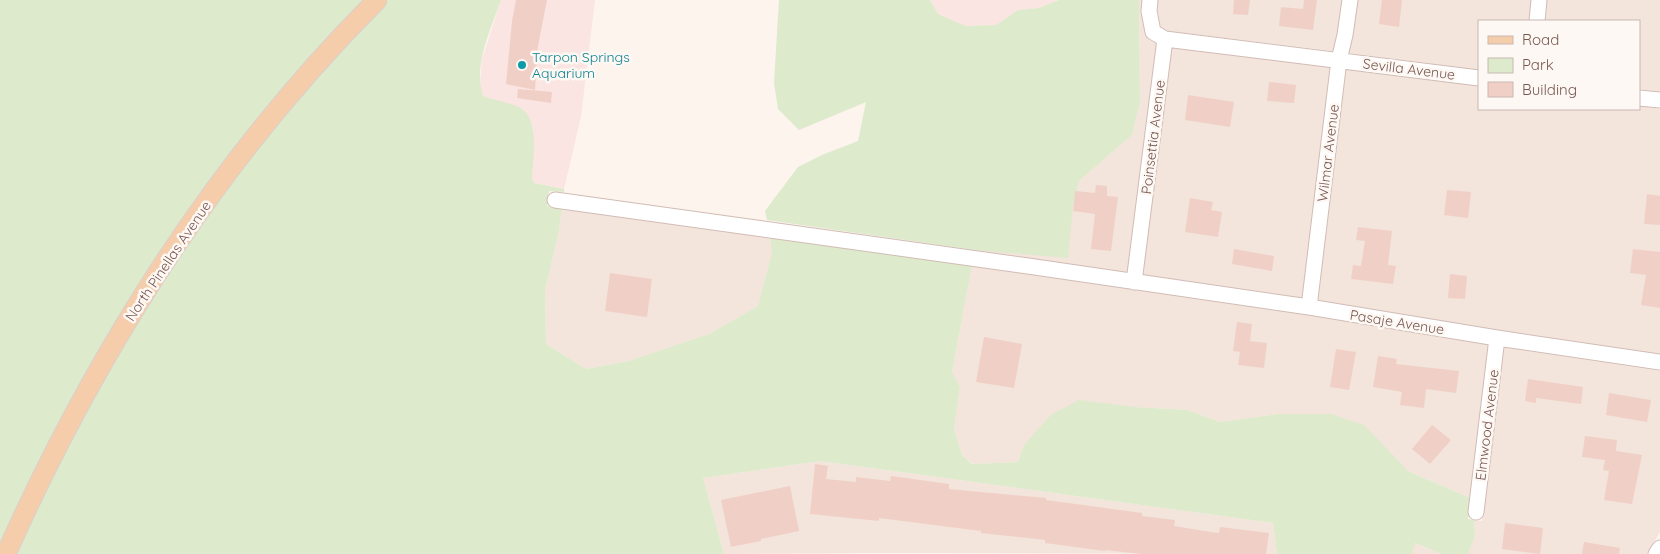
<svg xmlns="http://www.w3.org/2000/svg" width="1660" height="554" viewBox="0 0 1660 554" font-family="Quicksand,sans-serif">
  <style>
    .residential { fill: #f3e4dc }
    .commercial { fill: #fbe5e2 }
    .green { fill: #ddeacb }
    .building { fill: #f0d0c6 }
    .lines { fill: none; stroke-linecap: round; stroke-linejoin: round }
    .minor-casing { stroke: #d1bcb5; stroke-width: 17 }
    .major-casing { stroke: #d9d0ce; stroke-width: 21 }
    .minor { stroke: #fff; stroke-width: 15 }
    .major { stroke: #f5cdab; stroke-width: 19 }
    .culture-dot { fill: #0f9aa8; stroke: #fef8f4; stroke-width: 2 }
    .labels { text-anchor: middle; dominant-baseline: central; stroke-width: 5; stroke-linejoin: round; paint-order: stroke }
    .culture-label { font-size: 14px; fill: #0d838f; stroke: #fef8f4; text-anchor: start }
    .street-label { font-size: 14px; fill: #775750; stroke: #fef8f4 }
  </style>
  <rect width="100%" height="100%" fill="#fcf4ed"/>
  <!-- residential -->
  <path class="residential" d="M1139,0H1142L1141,10L1145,34L1149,40L1157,44L1128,273L975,250L1073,206L1079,181L1132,135L1140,102Z
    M1157,0H1343L1334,51L1167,31L1159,27L1156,10Z
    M1358,0H1532L1529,21H1479V70L1349,53Z
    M1546,0H1660V92L1639,89V21H1544Z
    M1171,48L1331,67L1303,298L1142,275Z
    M1346,69L1479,86V109H1639V106L1660,109V354L1498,330L1318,300Z
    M562,209L770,238L772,252L758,306L709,334L629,361L586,369L546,344L545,290L558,236Z
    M972,266L1308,315L1489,345L1470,498L1278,414L1220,422L1188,410L1135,407L1024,445L1018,462L973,464L962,455L954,429L960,387L952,372Z
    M1503,347L1660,371V532L1647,554H1468L1475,536L1474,520L1482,521Z
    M820,461L1273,523L1277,554L879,553L724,554L703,478Z
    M1414,543L1441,554H1412Z"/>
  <!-- commercial -->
  <path class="commercial" d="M501,0H595L581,117L564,189L534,183L532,178L533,129L498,101L483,96L480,86L482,59Z
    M930,0H1059L1039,8L1018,10L996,25L966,26L938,14Z"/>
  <!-- green -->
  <path class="green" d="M0,0H366L207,188L0,549Z
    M388,0H501C491,29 473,65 483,96C494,100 506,102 517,106C541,116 533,158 532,178L534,183L564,189V192L549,191L547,206L562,209L558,236L545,290L546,344L586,369L629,361L709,334L758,306L772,252L770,238L972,266L952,372L960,387L954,429L962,455L972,464L1018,462L1024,445L1051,415L1079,400L1135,407L1188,410L1220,422L1278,414H1331L1364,425L1408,471L1470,498L1468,519L1474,520L1475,536L1468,554H1441L1415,543L1412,554H1277L1273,523L820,461L703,478L724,554H14C49,483 82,411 123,342C196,218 286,102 388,0Z
    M779,0H930L938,14L966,26L996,25L1018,10L1039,8L1059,0H1139L1140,102L1132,135L1079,181L1073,206L1068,258L975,250L767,220L765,211L798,167L822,155L858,141L866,102L799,130L778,109L774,83Z"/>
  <!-- building -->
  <path class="building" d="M516,0H547L538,46L535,90L506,84L512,21Z
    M1234,0H1250L1248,15L1233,14Z
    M1304,0H1317L1313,30L1279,26L1281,7L1303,9Z
    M1382,0H1402L1399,27L1379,24Z
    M1269,82L1296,85L1294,103L1267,101Z
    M518,89L552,92L551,103L517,98Z
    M1188,95L1234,102L1230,127L1185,120Z
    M1096,185L1107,186V196L1118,197L1111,251L1091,249L1095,214L1073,211L1075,191L1095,193Z
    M1447,190L1471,192L1468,218L1444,215Z
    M1647,194L1660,196V225L1644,224Z
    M1190,198L1213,202L1211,210L1222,212L1218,237L1185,232Z
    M1358,227L1392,231L1388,265L1396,266L1393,284L1351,279L1353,265L1361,266L1365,241L1356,240Z
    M1234,249L1274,256L1272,271L1232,264Z
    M1633,249L1660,252V308L1641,305L1646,275L1630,273Z
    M610,273L652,279L647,317L605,311Z
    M1450,274L1467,276L1465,299L1448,298Z
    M1237,322L1252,324L1250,341L1267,343L1264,368L1238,365L1240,352L1233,351Z
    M984,337L1022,344L1014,388L976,382Z
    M1336,349L1356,352L1349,390L1330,387Z
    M1378,356L1397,359L1396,364L1459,371L1456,393L1426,389L1424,408L1400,405L1402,392L1373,387Z
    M1528,379L1583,387L1581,404L1536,398V403L1525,401Z
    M1609,393L1651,400L1647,422L1606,415Z
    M1432,425L1451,440L1430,464L1412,449Z
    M1585,436L1617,440L1616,451L1642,455L1632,504L1604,500L1609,471L1603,470L1605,460L1582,457Z
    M815,464L828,466L826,479L856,482V477L890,481L891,476L949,484V489L1046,498V500L1142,513V516L1175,520L1174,526L1211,532L1219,533L1220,527L1269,533L1266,554H1141L1105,550V551L1045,543V540L981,533V531L879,518V521L810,514Z
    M790,486L799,531L761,539V541L731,547L721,500Z
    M1505,523L1543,528L1540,554L1502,549Z
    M1584,542L1620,548L1619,554H1582Z"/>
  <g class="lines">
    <defs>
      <path id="minor" d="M1537,21L1539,0
        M1165,39L1479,78
        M1639,98L1660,100
        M555,200L1028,266L1309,307L1497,338L1660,362
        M1134,282L1165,39L1153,32L1149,11L1150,0
        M1309,307L1339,60L1345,35L1350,0
        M1476,512L1497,338
        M1656,554L1660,548"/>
      <path id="major" d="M6,554C97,350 219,158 377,0"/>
    </defs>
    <!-- minor casing -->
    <use href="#minor" class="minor-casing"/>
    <!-- major casing -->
    <use href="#major" class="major-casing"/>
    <!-- minor -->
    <use href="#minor" class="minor"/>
    <!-- major -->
    <use href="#major" class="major"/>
  </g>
  <!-- markers -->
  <circle class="culture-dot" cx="522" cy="65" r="5"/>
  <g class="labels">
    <!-- culture labels -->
    <g class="culture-label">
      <text x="532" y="57">Tarpon Springs<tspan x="532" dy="16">Aquarium</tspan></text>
    </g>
    <!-- street labels -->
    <g class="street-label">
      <text transform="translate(1409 69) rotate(7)">Sevilla Avenue</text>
      <text transform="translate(1153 137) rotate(-83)">Poinsettia Avenue</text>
      <text transform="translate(1328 153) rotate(-83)">Wilmar Avenue</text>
      <text transform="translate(168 261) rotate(-56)">North Pinellas Avenue</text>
      <text transform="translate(1397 322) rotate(9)">Pasaje Avenue</text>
      <text transform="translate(1487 425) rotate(-83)">Elmwood Avenue</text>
    </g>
  </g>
  <!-- legend -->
  <rect x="1478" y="20" width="162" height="90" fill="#fef8f4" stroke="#c8b8b2"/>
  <rect x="1488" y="36" width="25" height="8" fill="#f5cdab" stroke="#c8b8b2"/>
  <text x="1522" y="45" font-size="15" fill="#775750">Road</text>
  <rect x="1488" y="58" width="25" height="15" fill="#ddeacb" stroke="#c8b8b2"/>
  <text x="1522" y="70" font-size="15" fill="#775750">Park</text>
  <rect x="1488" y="82" width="25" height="15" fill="#f0d0c6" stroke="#c8b8b2"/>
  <text x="1522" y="95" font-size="15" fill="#775750">Building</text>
</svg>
